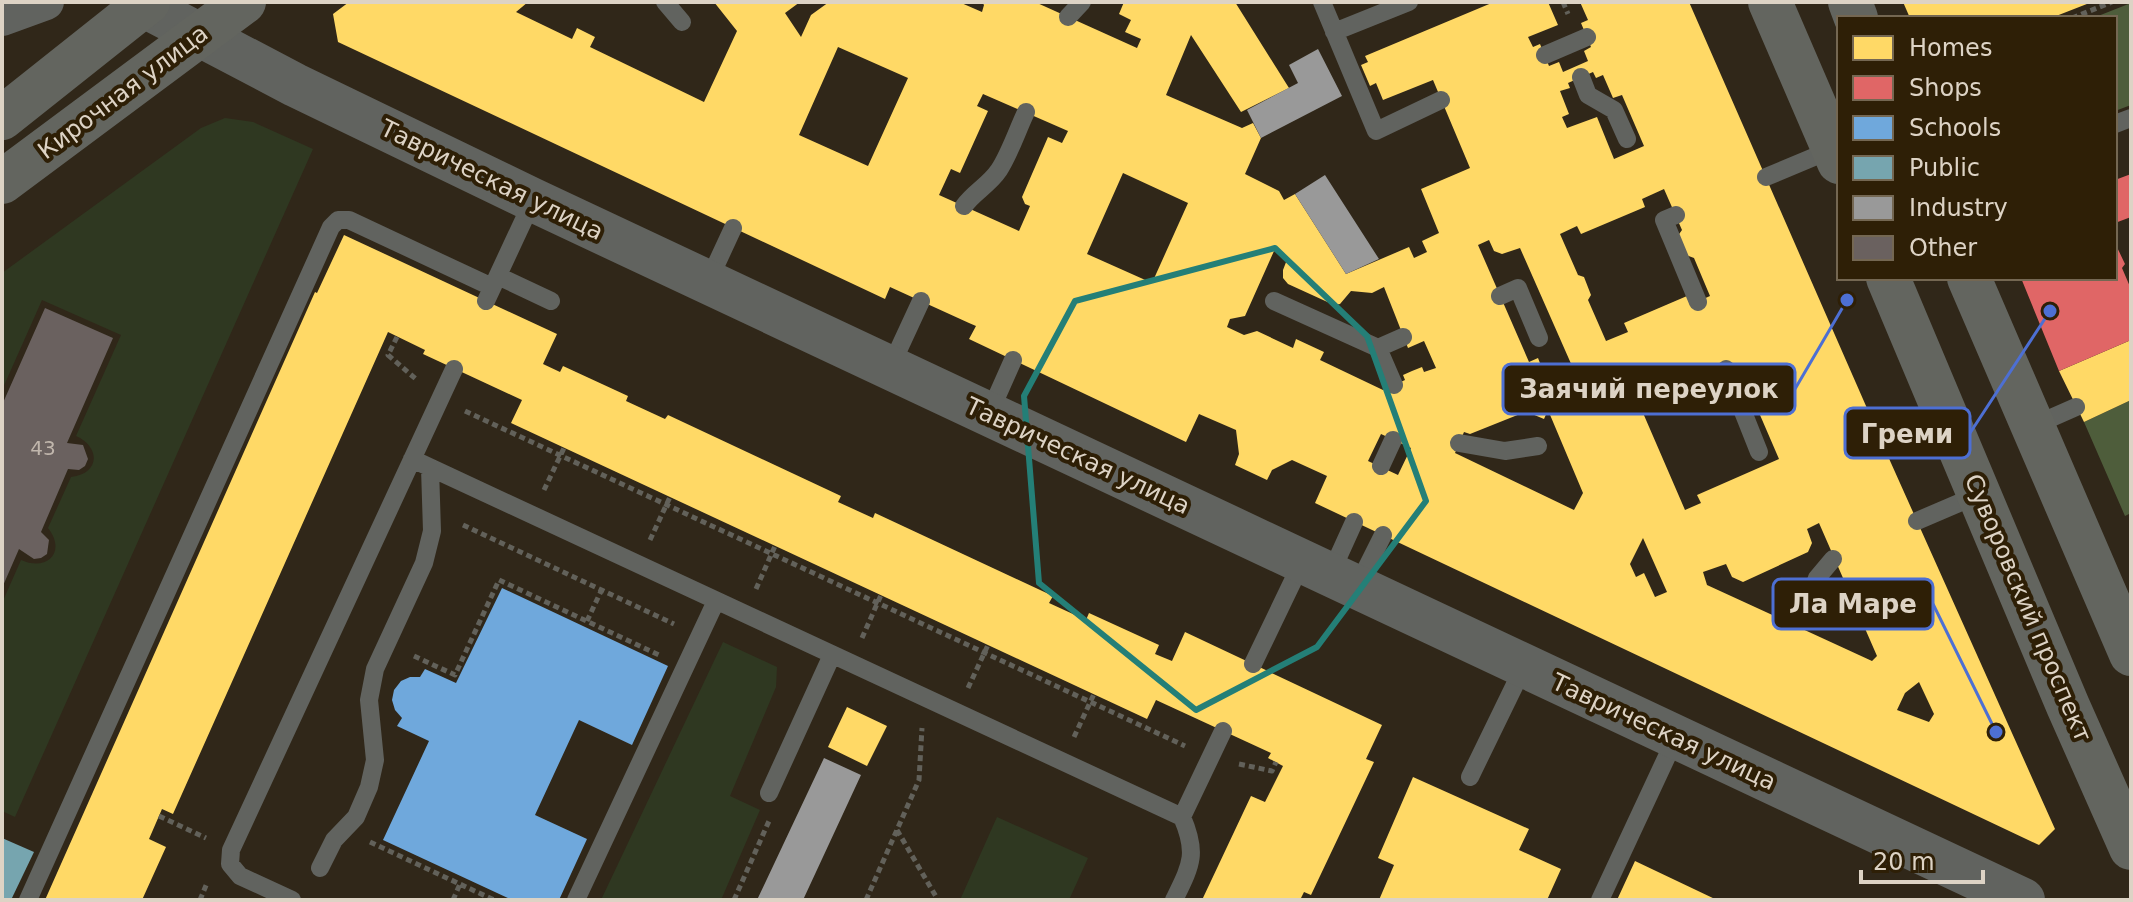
<svg xmlns="http://www.w3.org/2000/svg" width="2133" height="902" viewBox="0 0 2133 902" font-family="'DejaVu Sans',sans-serif">
  <style>
    .green { fill: #2f3821 }
    .forest { fill: #4e5d3b }
    .homes { fill: #ffd966; fill-rule: evenodd }
    .shops { fill: #e06666 }
    .schools { fill: #6fa8dc }
    .public { fill: #76a5af }
    .industry { fill: #999 }
    .building { fill: #6a615f }
    .lines { fill: none; stroke-linecap: round; stroke-linejoin: round }
    .path { stroke: #62615a; stroke-width: 5; stroke-dasharray: 6 4; stroke-linecap: butt }
    .service { stroke: #61635f; stroke-width: 18 }
    .minor { stroke: #61635f; stroke-width: 36 }
    .tertiary { stroke: #61635f; stroke-width: 44 }
    .secondary { stroke: #63655f; stroke-width: 44 }
    .marked { fill: none; stroke: #247f77; stroke-width: 6; stroke-linejoin: round }
    .labels { text-anchor: middle; dominant-baseline: central; stroke-width: 8; stroke-linejoin: round; paint-order: stroke }
    .number-label { font-size: 20px; fill: #c0b6ac }
    .street-label { font-size: 24px; fill: #ddd3c5; stroke: #2e1f06 }
    .leader { fill: none; stroke: #4d6fd3; stroke-width: 3 }
    .callout-dot { fill: #4d6fd3; stroke: #2e1f06; stroke-width: 3 }
    .callout { fill: #2e1f06; stroke: #4d6fd3; stroke-width: 3 }
    .callout-label { font-size: 26px; text-anchor: middle; font-weight: bold; fill: #ddd3c5 }
  </style>
  <rect width="100%" height="100%" fill="#302719"/>
  <!-- green -->
  <path class="green" d="M225,118L253,122L313,149L15,817L2,811V603L21,560C47,572 67,552 48,528L71,477C100,474 101,447 76,436L121,335L42,300L2,390V273L201,128Z
    M723,642L777,667L776,687L730,796L760,810L721,900H601Z
    M997,817L1088,858L1069,900H960Z"/>
  <!-- forest -->
  <path class="forest" d="M2131,3V105L2115,111V18H2093Z
    M2131,400V513L2125,516L2084,422Z"/>
  <!-- homes -->
  <path class="homes" d="M349,2H528L516,12L572,39L577,28L595,37L590,47L704,102L737,31L714,2H800L785,13L801,37L811,15L829,2H959L982,12L984,5L982,2H1035L1137,48L1141,39L1125,32L1131,20L1119,14L1124,2H1235L1289,88L1241,112L1191,35L1166,95L1242,128L1253,123L1261,138L1245,174L1279,191L1284,200L1295,194L1346,274L1409,247L1414,258L1427,252L1422,241L1439,233L1421,189L1470,168L1433,80L1383,100L1376,83L1370,86L1361,65L1368,62L1365,56L1494,2H1548L1558,25L1528,37L1533,47L1540,44L1549,66L1559,62L1563,72L1588,61L1584,51L1591,47L1581,23L1588,20L1580,2H1689L1891,463L2055,829L2039,845L1315,503L1327,476L1292,460L1272,470L1267,480L1235,465L1239,454L1236,430L1199,414L1186,442L969,339L976,326L969,323L890,287L885,299L338,42L333,14ZM838,47L908,78L868,166L799,135ZM1593,72L1596,78L1603,75L1613,98L1622,95L1644,146L1614,159L1597,117L1567,128L1562,117L1569,114L1560,91L1570,88L1568,83ZM983,94L1068,131L1062,143L1048,137L1022,197L1025,204L1030,206L1019,231L939,195L951,169L960,173L983,122L988,111L977,106ZM1123,173L1188,203L1152,283L1087,254ZM1664,189L1682,230L1677,237L1686,255L1694,258L1710,296L1690,305L1687,296L1624,323L1628,332L1606,341L1588,300L1591,295L1584,277L1578,275L1560,234L1577,226L1581,234L1645,207L1642,199ZM1489,240L1494,251L1502,254L1520,248L1576,375L1560,384L1545,376L1538,358L1529,362L1478,245ZM1274,251L1288,257L1283,270V278L1288,284L1334,305L1340,304L1351,291L1372,293L1384,287L1408,348L1424,341L1436,368L1424,372L1422,367L1412,371L1403,375L1405,380L1383,390L1320,360L1324,352L1296,339L1293,348L1257,331L1244,335L1227,327L1230,319L1245,316ZM1738,364L1779,459L1697,495L1701,503L1685,510L1640,406L1653,400L1657,408L1721,380L1718,373ZM1530,402L1536,405L1532,414L1544,419L1548,410L1583,493L1574,510L1455,453L1464,432L1470,434L1525,412ZM1381,434L1411,448L1398,475L1368,461ZM1819,523L1877,656L1872,661L1707,585L1703,572L1726,564L1732,577L1743,582L1808,552L1812,543L1807,529ZM1643,538L1667,592L1655,597L1644,573L1636,577L1630,564ZM1919,682L1934,714L1929,722L1897,710L1905,693Z
    M1903,2H2092L2051,18H1910Z
    M344,235L557,334L543,364L560,372L563,366L628,396L626,401L665,419L668,415L841,496L838,502L873,518L875,513L1053,596L1049,603L1086,620L1089,613L1159,645L1155,654L1172,661L1185,632L1382,725L1366,759L1374,762L1311,895L1304,892L1300,900H1202L1251,796L1265,802L1283,766L1268,758L1271,753L1156,700L1147,719L511,423L522,400L423,354L425,350L388,332L173,814L162,809L149,839L166,847L142,900H45L315,292L317,293Z
    M2131,340V400L2084,422L2059,371Z
    M847,707L887,726L867,766L828,747Z
    M1413,777L1529,829L1519,850L1561,869L1547,900H1379L1394,865L1378,858Z
    M1635,861L1717,900H1617Z"/>
  <!-- shops -->
  <path class="shops" d="M2131,174V217L2115,223V180Z
    M2115,243L2125,264L2122,268L2131,289V340L2059,371L2021,278H2115Z"/>
  <!-- schools -->
  <path class="schools" d="M502,588L668,666L632,745L579,720L535,815L587,839L559,900H512L383,840L429,741L397,726L402,718L395,710L392,700L394,690L401,681L410,677H420L425,669L456,683Z"/>
  <!-- public -->
  <path class="public" d="M2,838L34,852L11,900H2Z"/>
  <!-- industry -->
  <path class="industry" d="M1318,49L1342,96L1261,138L1247,110L1298,83L1289,65Z
    M1325,175L1379,259L1346,274L1295,194Z
    M824,758L861,775L803,900H757Z"/>
  <!-- building -->
  <path class="building" d="M45,308L113,338L67,443L83,445L88,459L85,466L79,470L68,469L41,532L49,540L47,554L41,558L34,559L19,549L2,588V405Z"/>
  <g class="lines">
    <!-- path -->
    <path class="path" d="M1563,2L1568,14
      M2072,18L2112,2
      M397,337L388,355L417,380
      M465,411L1185,746
      M544,490L564,448
      M463,525L674,624
      M650,540L670,497
      M756,589L775,546
      M587,621L602,589
      M862,638L881,595
      M414,656L455,675L499,580L659,655
      M968,688L988,645
      M1074,737L1094,694
      M1239,764L1272,771L1276,762
      M159,816L206,838
      M897,830L938,900
      M370,842L494,900
      M200,900L207,883
      M453,900L460,884
      M734,900L769,821
      M866,900L919,780L922,728"/>
    <!-- service -->
    <path class="service" d="M665,2L682,22
      M1322,2L1376,131L1441,100
      M1068,17L1082,2
      M1334,32L1409,2
      M1545,55L1587,37
      M1581,77L1588,95L1614,110L1627,139
      M2115,124L2131,118
      M1766,177L1833,149
      M964,206C974,192 989,185 999,170C1010,153 1017,131 1026,112
      M1676,215L1664,220L1698,302
      M498,276L551,301
      M708,282L733,228
      M1500,296L1518,288L1539,338
      M486,301L533,200
      M1274,301L1378,348L1394,385
      M1378,348L1403,337
      M890,368L921,301
      M1726,369L1759,452
      M989,414L1013,360
      M2033,426L2076,407
      M1459,443L1505,451L1538,446
      M412,459L1182,817
      M1381,466L1393,440
      M1917,521L1980,494
      M1330,575L1354,522
      M1357,587L1383,535
      M1809,601L1817,578L1833,559
      M1253,664L1302,562
      M1470,777L1524,666
      M769,793L832,655
      M320,868L334,840L356,817L369,787L375,760L369,700L375,669L424,563L432,531L430,468
      M28,900L331,227L338,220H349L492,287
      M292,900L240,876L230,864L231,850L454,369
      M576,900L716,601
      M1174,900C1191,865 1198,854 1182,817L1223,731
      M1600,900L1676,737"/>
    <!-- minor -->
    <path class="minor" d="M2,18L46,2"/>
    <!-- tertiary -->
    <path class="tertiary" d="M137,2L295,85L533,200L2023,900"/>
    <!-- secondary -->
    <path class="secondary" d="M1770,2L1839,162
      M1850,2L1856,18
      M2,118L148,2
      M2,182L244,2
      M1888,278L2068,706L2131,848
      M1969,278L2131,654"/>
  </g>
  <!-- marked area -->
  <path class="marked" d="M1275,248L1367,336L1426,501L1317,647L1196,710L1039,583L1024,396L1075,301Z"/>
  <g class="labels">
    <!-- number labels -->
    <g class="number-label">
      <text x="43" y="448">43</text>
    </g>
    <!-- street labels -->
    <g class="street-label">
      <text transform="translate(123 92) rotate(-37)">Кирочная улица</text>
      <text transform="translate(492 180) rotate(26)">Таврическая улица</text>
      <text transform="translate(1078 456) rotate(25)">Таврическая улица</text>
      <text transform="translate(2028 608) rotate(67)">Суворовский проспект</text>
      <text transform="translate(1664 732) rotate(25)">Таврическая улица</text>
    </g>
  </g>
  <!-- callouts -->
  <path class="leader" d="M1847 300L1795 389M2050 311L1970 433M1996 732L1933 604"/>
  <g class="callout-dot">
    <circle cx="1847" cy="300" r="8"/>
    <circle cx="2050" cy="311" r="8"/>
    <circle cx="1996" cy="732" r="8"/>
  </g>
  <g class="callout">
    <rect x="1503" y="364" width="292" height="50" rx="8"/>
    <rect x="1845" y="408" width="125" height="50" rx="8"/>
    <rect x="1773" y="579" width="160" height="50" rx="8"/>
  </g>
  <g class="callout-label">
    <text x="1649" y="398">Заячий переулок</text>
    <text x="1907" y="443">Греми</text>
    <text x="1853" y="613">Ла Маре</text>
  </g>
  <!-- border -->
  <rect width="2133" height="902" fill="none" stroke="#ddd3c5" stroke-width="8"/>
  <!-- legend -->
  <rect x="1837" y="16" width="280" height="264" fill="#2e1f06" stroke="#746752" stroke-width="2"/>
  <rect x="1853" y="36" width="40" height="24" fill="#ffd966" stroke="#746752" stroke-width="2"/>
  <text x="1909" y="56" font-size="24" fill="#ddd3c5">Homes</text>
  <rect x="1853" y="76" width="40" height="24" fill="#e06666" stroke="#746752" stroke-width="2"/>
  <text x="1909" y="96" font-size="24" fill="#ddd3c5">Shops</text>
  <rect x="1853" y="116" width="40" height="24" fill="#6fa8dc" stroke="#746752" stroke-width="2"/>
  <text x="1909" y="136" font-size="24" fill="#ddd3c5">Schools</text>
  <rect x="1853" y="156" width="40" height="24" fill="#76a5af" stroke="#746752" stroke-width="2"/>
  <text x="1909" y="176" font-size="24" fill="#ddd3c5">Public</text>
  <rect x="1853" y="196" width="40" height="24" fill="#999999" stroke="#746752" stroke-width="2"/>
  <text x="1909" y="216" font-size="24" fill="#ddd3c5">Industry</text>
  <rect x="1853" y="236" width="40" height="24" fill="#6a615f" stroke="#746752" stroke-width="2"/>
  <text x="1909" y="256" font-size="24" fill="#ddd3c5">Other</text>
  <!-- scale -->
  <path d="M1861 870v12h122v-12" fill="none" stroke="#ddd3c5" stroke-width="4"/>
  <text x="1873" y="870" font-size="24" fill="#ddd3c5" stroke="#2e1f06" stroke-width="6" paint-order="stroke">20 m</text>
</svg>
